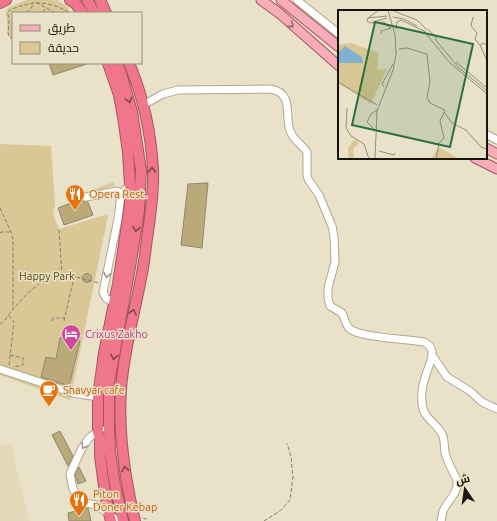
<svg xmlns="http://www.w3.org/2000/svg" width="497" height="521" viewBox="0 0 497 521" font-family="Ubuntu,Cairo,sans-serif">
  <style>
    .built { fill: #e4d8b8 }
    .green { fill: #d9c796 }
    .building { fill: #bbaa79; stroke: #8e866f }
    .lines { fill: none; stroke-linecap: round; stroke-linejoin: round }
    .minor-casing { stroke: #afa78f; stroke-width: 9 }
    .major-casing { stroke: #a4555f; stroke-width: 11 }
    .highway-casing { stroke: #a4555f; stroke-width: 12 }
    .path { stroke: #857f6e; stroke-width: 1; stroke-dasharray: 4 2; stroke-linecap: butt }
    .minor { stroke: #fff; stroke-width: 7 }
    .major { stroke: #f6adb9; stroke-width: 9 }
    .highway { stroke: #f0778b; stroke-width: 10 }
    .oneway { stroke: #92696b }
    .oneway2 { stroke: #84464c }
    .oneway3 { stroke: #979692 }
    .labels { text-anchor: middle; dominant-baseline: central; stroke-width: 3; stroke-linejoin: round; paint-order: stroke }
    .food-label { font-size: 11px; fill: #c56008; stroke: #e9e1c8; text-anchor: start }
    .park-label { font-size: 11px; fill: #5a4809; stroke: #e9e1c8 }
    .hotel-label { font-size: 11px; fill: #b23c85; stroke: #e9e1c8; text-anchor: start }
    .inset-road { fill: none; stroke: #958f7d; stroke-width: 1 }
    .view { fill: #2b713d; fill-opacity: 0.15; stroke: #2b713d; stroke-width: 2 }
    .inset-edge { fill: none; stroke: #18150c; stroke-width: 2 }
  </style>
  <rect width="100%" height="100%" fill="#e9e1c8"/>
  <!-- built -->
  <path class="built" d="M0,445H11L29,521H0Z"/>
  <!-- green -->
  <path class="green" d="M27,0H57L69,8V13H13V42L8,35L6,12L8,8Z
    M0,144L51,146L55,203L53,214L59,229L105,215L108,216L70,400L0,375Z
    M114,182L115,185L79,198L78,195Z"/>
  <!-- building -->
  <path class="building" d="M49,63H87V64L53,75Z
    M208,183L202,248L181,245L188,184Z
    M81,199L84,202H88L93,215L64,225L58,208Z
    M82.5 278a4.5 4.5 0 1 1 9 0a4.5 4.5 0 1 1-9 0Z
    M60,338L80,341L69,386L41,377L46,357L56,359Z
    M60,431L73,456L68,466L52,435Z
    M79,467L86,481L78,484L75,475Z
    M88,508L91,521H69L68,513Z"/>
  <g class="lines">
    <defs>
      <path id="minor" d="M297,0L339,34
        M143,105L163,94L178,90L270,89C296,93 283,118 291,133C294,140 302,145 307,152V175L308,179L319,195L332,226L334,237L335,262L328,288V298L330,306L342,313C345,318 345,325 350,329C361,338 409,339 424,342C428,344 431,347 432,351C433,359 428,367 426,375C423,383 421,393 422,402C422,418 436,422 442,434C445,440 444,446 445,452C446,460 454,473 457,480C459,493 448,500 443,511C442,514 442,518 441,521
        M486,134L497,140
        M86,197L117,191L121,194
        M114,303L106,298L103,292L118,219L121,194L130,185
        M432,355L447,377L470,391L482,402L497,409
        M0,369L73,393L98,397
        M101,429L89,438L82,448L70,474L73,489L82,502L96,505L108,513L118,521"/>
      <path id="major" d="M261,0L279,13L339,66
        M281,0L339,47
        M486,148L497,154
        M475,158L497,169"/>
      <path id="highway" d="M70,0L75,3L83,13
        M87,0L95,13
        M100,0L106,13
        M0,3L6,0
        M108,63L119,95L123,117L128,152L130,185V205L118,284L104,353L98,397V432C101,439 100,448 100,456C103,478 105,500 111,521
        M117,63L121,73L132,112L141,170L139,211L130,267L109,383V428L110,452L115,485L123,521
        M129,63C143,96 151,133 153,169C154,190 151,211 148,232C146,244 145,256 143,268C136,308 124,348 121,389C118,433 125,479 135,521"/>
    </defs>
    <!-- minor casing -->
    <use href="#minor" class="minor-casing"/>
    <!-- major casing -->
    <use href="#major" class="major-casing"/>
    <!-- highway casing -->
    <use href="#highway" class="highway-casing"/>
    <!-- path -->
    <path class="path" d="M36,2L55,13
      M26,13L32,7L33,2
      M43,13L45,8
      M13,40L9,36L8,33L9,21L8,14V12L10,10C31,1 48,0 68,12L67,13
      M0,208L11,232L13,239V309
      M59,230L62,275
      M0,233L1,232H11
      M52,321L53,318H64
      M64,321L74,277
      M0,324C7,320 9,313 14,308C24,297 43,276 59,275C72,275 86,280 99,283
      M10,355L23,358V365L13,367
      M9,365L14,322L9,316
      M143,518L146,519V521
      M264,521L280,511L290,500L293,477L291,457L287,443"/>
    <!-- minor -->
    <use href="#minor" class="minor"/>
    <!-- major -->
    <use href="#major" class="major"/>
    <!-- highway -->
    <use href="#highway" class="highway"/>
  </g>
  <!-- one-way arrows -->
  <defs><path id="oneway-chevron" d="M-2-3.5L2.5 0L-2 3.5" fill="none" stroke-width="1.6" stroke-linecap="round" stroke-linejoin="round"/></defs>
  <use class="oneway" href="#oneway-chevron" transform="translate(291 25) rotate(41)"/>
  <g class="oneway2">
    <use href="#oneway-chevron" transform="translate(129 100) rotate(75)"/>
    <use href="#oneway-chevron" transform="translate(152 170) rotate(-92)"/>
    <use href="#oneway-chevron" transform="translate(136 229) rotate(99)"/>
    <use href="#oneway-chevron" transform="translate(133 312) rotate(-78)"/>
    <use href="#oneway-chevron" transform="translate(114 357) rotate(100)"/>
    <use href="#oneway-chevron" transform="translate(125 469) rotate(-99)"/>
  </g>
  <g class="oneway3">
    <use href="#oneway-chevron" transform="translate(107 275) rotate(101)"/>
    <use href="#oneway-chevron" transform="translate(84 446) rotate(121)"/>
  </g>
  <!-- icons -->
  <defs>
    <symbol id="restaurant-pin" viewBox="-11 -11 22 30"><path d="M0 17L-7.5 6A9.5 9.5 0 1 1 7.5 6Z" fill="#e8710a" stroke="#e9e1c8"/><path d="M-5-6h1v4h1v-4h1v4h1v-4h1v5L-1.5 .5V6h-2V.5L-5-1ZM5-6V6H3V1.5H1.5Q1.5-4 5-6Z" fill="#fff"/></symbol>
    <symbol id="hotel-pin" viewBox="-11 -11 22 30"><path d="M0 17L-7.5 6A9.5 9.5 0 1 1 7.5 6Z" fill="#d1479c" stroke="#e9e1c8"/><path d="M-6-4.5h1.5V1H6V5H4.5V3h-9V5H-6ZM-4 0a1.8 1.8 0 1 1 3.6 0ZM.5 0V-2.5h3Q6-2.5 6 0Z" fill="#fff"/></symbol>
    <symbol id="cafe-pin" viewBox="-11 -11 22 30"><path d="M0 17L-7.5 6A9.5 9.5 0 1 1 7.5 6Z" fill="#e8710a" stroke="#e9e1c8"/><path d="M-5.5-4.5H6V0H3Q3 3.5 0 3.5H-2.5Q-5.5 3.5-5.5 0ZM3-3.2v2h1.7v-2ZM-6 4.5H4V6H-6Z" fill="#fff"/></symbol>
  </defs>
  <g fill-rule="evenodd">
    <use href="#restaurant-pin" x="64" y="183" width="22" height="30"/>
    <use href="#hotel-pin" x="60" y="323" width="22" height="30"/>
    <use href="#cafe-pin" x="38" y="379" width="22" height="30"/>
    <use href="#restaurant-pin" x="68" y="489" width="22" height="30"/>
  </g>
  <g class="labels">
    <!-- food labels -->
    <g class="food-label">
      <text x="89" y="194">Opera Rest.</text>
      <text x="63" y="390">Shavyar cafe</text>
      <text x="93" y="494">Piton<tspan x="93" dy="13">Döner Kebap</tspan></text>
    </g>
    <!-- park labels -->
    <g class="park-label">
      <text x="47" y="276">Happy Park</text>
    </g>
    <!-- hotel labels -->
    <g class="hotel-label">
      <text x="85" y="334">Crixus Zakho</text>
    </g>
  </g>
  <!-- overview -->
  <g transform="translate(338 10)">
    <rect width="149" height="149" fill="#e9e1c8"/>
    <path d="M13,33L41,43L39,60L49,59L33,94L0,73V35ZM17,129L21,133L15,139L16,149H11L10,138ZM101,137L121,149H93Z" fill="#d9c796"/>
    <path d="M7,36L24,47L25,53H0V43Z" fill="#80b1d0"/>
    <path class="inset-road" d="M53,0L79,10L89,20M49,6L30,8L29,11L32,13L49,8M55,7L66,9L79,16M135,7L133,16L139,23L137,29L142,35M30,8L41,0M34,13L46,12L53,19M58,19L59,12L63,10L88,22M90,19L99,29M86,21L111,52L149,84M43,24V21L53,18M97,29L121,58L149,81M149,35L145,33L142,35L149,51M61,39L69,38L89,44L92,72L89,87L92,93L107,100L102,111L106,128L101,133L98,149M118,52L149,78M0,72L39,95M46,77L44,74L55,54M9,98L8,118L13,126L26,134L31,149M106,102L114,113L128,120L143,137L149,139M38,121L29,112L33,104L39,100M41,141L56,145L57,143M37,149L39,101L55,60L58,44L57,25L50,0"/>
    <path class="view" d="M37,12L135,34L112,137L14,115Z"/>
    <rect width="149" height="149" class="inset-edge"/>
  </g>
  <!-- legend -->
  <rect x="12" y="12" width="130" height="52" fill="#e9e1c8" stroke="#958f7d"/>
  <rect x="20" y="25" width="20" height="6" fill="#f6adb9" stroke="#958f7d"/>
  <text x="48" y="32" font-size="12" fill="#18150c">طريق</text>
  <rect x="20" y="42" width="20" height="12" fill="#d9c796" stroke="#958f7d"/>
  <text x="48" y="52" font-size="12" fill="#18150c">حديقة</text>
  <!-- north arrow -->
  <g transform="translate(465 489) rotate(347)" stroke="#e9e1c8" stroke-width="3" paint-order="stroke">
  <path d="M0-3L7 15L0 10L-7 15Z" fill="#18150c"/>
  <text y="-6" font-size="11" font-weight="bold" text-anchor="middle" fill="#18150c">ش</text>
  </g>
</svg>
